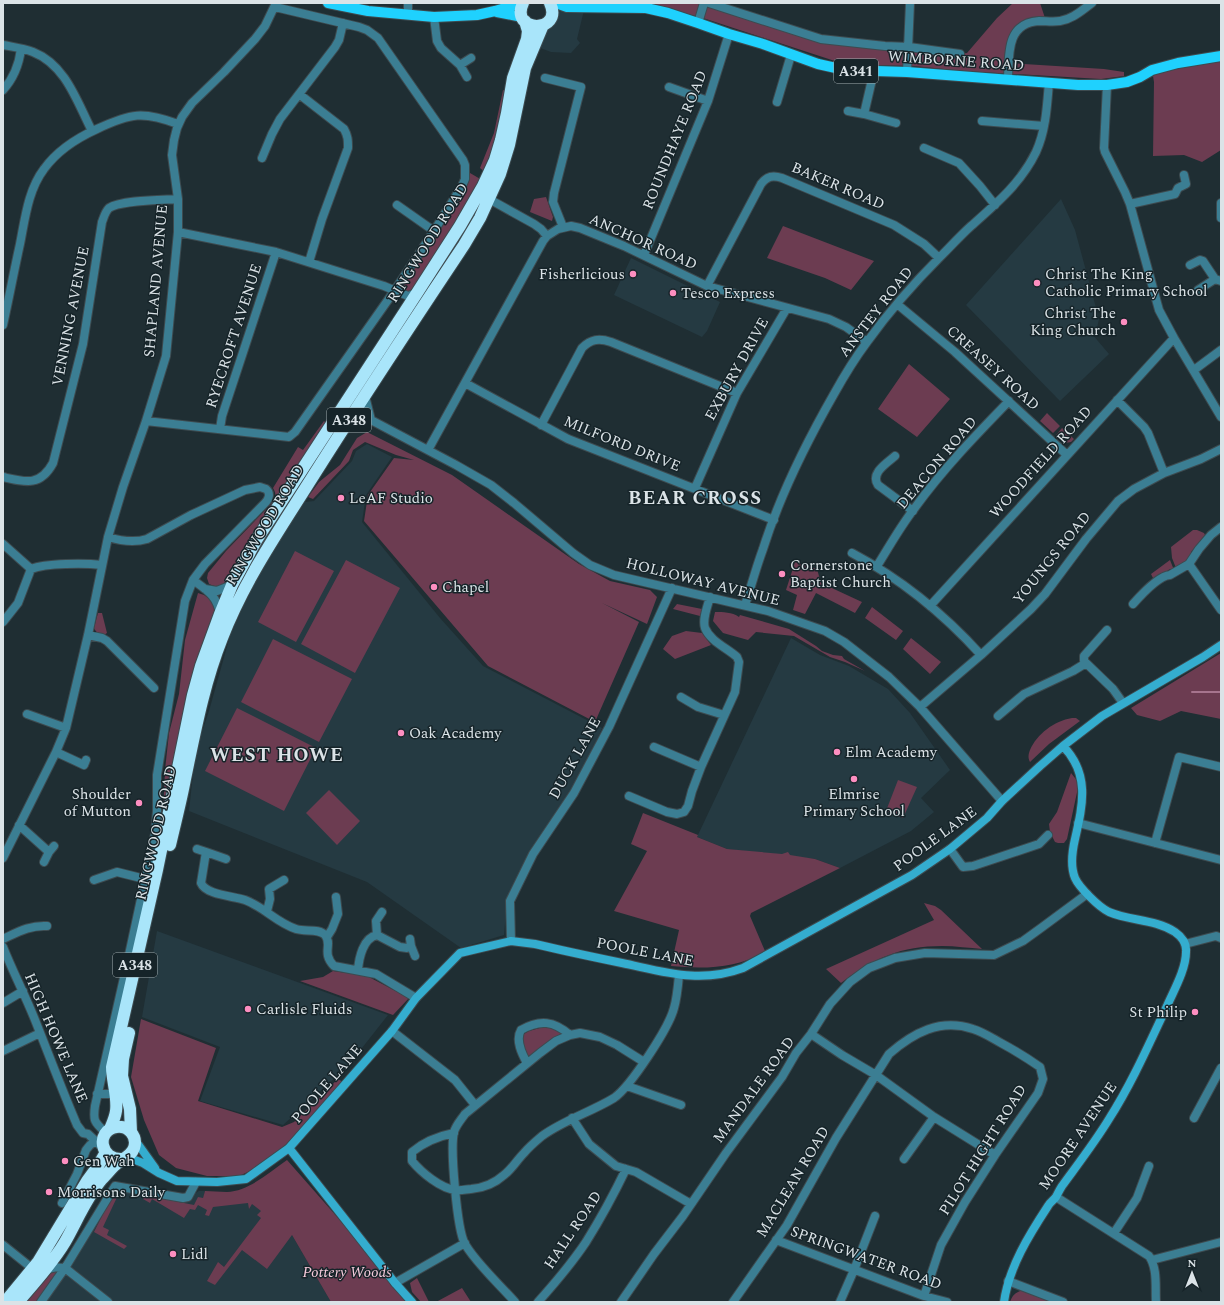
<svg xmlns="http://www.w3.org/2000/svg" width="1224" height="1305" viewBox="0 0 1224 1305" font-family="Spectral,serif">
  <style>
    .built { fill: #253a42 }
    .green { fill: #6c3c51 }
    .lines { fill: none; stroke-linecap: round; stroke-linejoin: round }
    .stream { stroke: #a6748d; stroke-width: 2 }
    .street-casing { stroke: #3d4b50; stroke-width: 10 }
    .secondary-casing { stroke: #3d4b50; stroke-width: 10 }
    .primary-casing { stroke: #3d4b50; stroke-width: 12 }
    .highway-casing { stroke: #3d4b50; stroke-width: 14 }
    .street { stroke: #3b7e93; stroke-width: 8 }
    .secondary { stroke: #34adcf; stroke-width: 8 }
    .primary { stroke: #1fd1fe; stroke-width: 10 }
    .highway { stroke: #a9e5fa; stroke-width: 12 }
    .poi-dot { fill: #fd8ec0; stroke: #162429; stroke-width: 1.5 }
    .labels { text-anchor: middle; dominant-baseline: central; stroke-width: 3; stroke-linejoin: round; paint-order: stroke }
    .shield { fill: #162429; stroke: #a0aaae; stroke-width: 1 }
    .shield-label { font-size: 14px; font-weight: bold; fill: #dbe3e7 }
    .street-label { font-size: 15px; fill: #dbe3e7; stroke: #162429 }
    .poi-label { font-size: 15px; fill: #dbe3e7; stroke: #162429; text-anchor: start }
    .park-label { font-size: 15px; font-style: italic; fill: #f6cadb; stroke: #162429 }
    .district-label { font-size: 19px; font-weight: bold; letter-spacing: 1px; fill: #dbe3e7; stroke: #162429 }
  </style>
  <rect width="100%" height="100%" fill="#1f2e33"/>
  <!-- built -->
  <path class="built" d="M585,6L577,39L580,43L571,53L551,52L535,46L552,16L567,7Z
    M1061,199L1075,230L1099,319L1097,328L1092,334L1109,354L1060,401L966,305Z
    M631,258L720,302L707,331L702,337L614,295Z
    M367,444L392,457L366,495L362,522L440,618L483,666L602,728L595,745L570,792L507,900L504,935L461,948L367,882L189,811L193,774L200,738L209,711L230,636L242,609L257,579L287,528L305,502L314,501L352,461L356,451Z
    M791,638L820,655L849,666L888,689L910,713L950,770L921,798L934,812L911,831L840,868L815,859L727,849L697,837Z
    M157,931L388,1015L347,1067L283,1125L200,1101L220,1047L142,1017Z
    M115,1186L188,1197L199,1191H205L203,1199L258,1195L292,1235L331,1302H41Z"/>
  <!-- green -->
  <path class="green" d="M628,3H709L821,39L960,54L967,53L997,18L1013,3H1040L1046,21L1017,31L1009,63L1104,69L1124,72V76L1101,79L964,71L914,66L864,65L841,63L700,17L636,3Z
    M1221,56V150L1202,162L1184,155L1153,156L1154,82L1152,70Z
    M503,90L506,91L497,138L485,172L480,168L494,133Z
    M470,173L482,180L477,189L412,291L408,292L403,287L404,283L447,216L466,186Z
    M546,197L553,217L552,221L530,212L534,199Z
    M783,226L874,261L851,290L825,278L767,258Z
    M909,364L950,399L917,437L878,409Z
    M1047,413L1060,426L1053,433L1040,421Z
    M324,421L326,423L227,580C220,587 219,588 209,584L207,578L208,573L226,551L274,501C276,496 276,493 273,488L298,447L303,450Z
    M1062,428L1074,439L1071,442L1065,443L1056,435Z
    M367,432L452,475L579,564L610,581L650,590L657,597L647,624L602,603L639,622L595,722L488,666L364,521L368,495L394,458L414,460L396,455L365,442L353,450L349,461L313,499L308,497L319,482L340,465L357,438Z
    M1193,530H1197L1204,533L1205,535L1191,552V555L1186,561L1176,568L1172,558L1171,547Z
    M295,551L334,571L296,642L258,622Z
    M346,560L400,588L355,673L301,644Z
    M1170,560L1174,570L1170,569L1154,580L1151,574Z
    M795,562L817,569L821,583L862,602L855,613L816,593L805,614L793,610L797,595L786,590Z
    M198,593L204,595L212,601L215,610L205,641L163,815L165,770L169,733L179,694L185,640Z
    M677,604L702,609L700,616L673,609Z
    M872,607L903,631L896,640L865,618Z
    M715,612C723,612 732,612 739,617L740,615L789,629L816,646L822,651L833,655L842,656L844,659L865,671L845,662L830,657L794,636L756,632L748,640L723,633L713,621Z
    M98,613H102L107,633L104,635C100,634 96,633 94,628Z
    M686,631L702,633L711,645L675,659L663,649L672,636Z
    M911,638L941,662L930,674L903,649Z
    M273,639L352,679L319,742L241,702Z
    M1221,653V719L1181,711L1160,721L1137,715L1131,708Z
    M237,708L316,748L284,811L205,771Z
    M1072,718H1076L1080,721L1049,744L1030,762C1028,758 1028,755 1030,750C1037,734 1054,721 1072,718Z
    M1071,773L1079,783L1067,839L1064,843H1058L1055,842L1050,832L1049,824L1057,812Z
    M898,780L917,787L903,818L886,811Z
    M329,790L360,821L337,845L306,813Z
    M643,813L698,835L697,837L727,849L782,854L788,852L790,855L815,859L840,868L751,913L750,916L765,951C737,969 703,969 671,966L679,930L614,911L647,851L631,844Z
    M924,903L935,906L941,910L982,949C969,948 956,946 942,946C902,946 873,958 841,983L826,969L934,920Z
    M333,971L367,976L409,998L393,1015L300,981L323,977Z
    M141,1019L216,1048L198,1101L282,1127L294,1122L338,1079L343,1082L284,1147L252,1170L239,1176H207L176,1168L159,1155L144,1120L131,1077Z
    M543,1027L554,1028L563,1034L530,1057L528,1058L526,1055L522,1035L529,1031Z
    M287,1160L412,1302H331L292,1235L267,1269L242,1250L215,1285L207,1281L218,1262L224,1267L261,1218L257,1215L261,1211L252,1204L249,1209L248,1203L213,1207L209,1216L205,1215L207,1210L198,1205L195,1210L190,1209L184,1218L152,1199L150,1203L143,1199L144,1195L194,1205L198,1197L203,1198L205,1191C212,1191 219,1192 227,1192C249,1191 270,1172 287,1160Z
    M115,1190L127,1191L125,1196L119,1193L103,1227L109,1230L107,1235L127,1246L124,1249L94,1232Z
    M65,1268L41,1302H18L43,1271Z
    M417,1278L429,1302H421L412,1292L410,1283Z
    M462,1288L471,1302H436Z
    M1024,1290L1063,1302H1010C1013,1294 1016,1292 1024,1290Z"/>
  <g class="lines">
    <!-- stream -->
    <path class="stream" d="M1192,692H1221"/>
    <defs>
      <path id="street" d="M709,3L821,39L885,46L909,47L960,54
        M408,14V3
        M434,17L437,41L441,48L460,65L467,77
        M698,23L704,3
        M3,45C13,47 23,48 33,52C66,65 77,102 92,131
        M460,65L471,58
        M907,72L910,3
        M545,78L581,87L554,193L553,202L563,227
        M1008,79C1009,55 1006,23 1039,21C1046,21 1053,22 1060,21C1073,19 1082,10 1092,3
        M1107,85L1104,148L1105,152L1125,192L1130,204L1159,310L1174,338L1221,417
        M669,87L708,101
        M3,90C14,78 19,65 21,49
        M299,94L344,129C348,136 348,140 348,148L322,219L309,262
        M777,102L791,55
        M848,111L864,114L874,71
        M864,114L896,123
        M982,121L1044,126
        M924,148L959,163L980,186L995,205
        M262,158L272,134L280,119L335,47L339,40L343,23
        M489,199L534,224L541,229L547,236
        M1221,203V218
        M1130,204L1175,194L1178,188L1186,184L1184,175
        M397,205L434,231
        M178,232L276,252L384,286L408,296L417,293
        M644,255L708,101L729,34
        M1190,265L1200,260L1203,261L1215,279
        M707,286L761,184C767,176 773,175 782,178L894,225L924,244L939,258
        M1198,290L1215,279L1221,281
        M897,304L955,352L1067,455
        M3,325C9,298 14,271 20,244C25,219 28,190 44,169C57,151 77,138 97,129C131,113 143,111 178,124
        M1194,370L1221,350
        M465,383L568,439L774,520
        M1117,400L1144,427L1148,433L1164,473
        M350,419L371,420L365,396
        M371,420L456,465L491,485L514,503L573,553L590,565L614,575L768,611L825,631L844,642L889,677L920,707L1002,801
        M146,421L289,437L295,432L395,290L434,231L462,186L465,179V165L463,160L378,38L367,30L359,27L275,7
        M541,425L582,348C591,339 599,338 611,342L737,393
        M220,429L222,416L276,252
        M428,450L543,241L547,236L558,229L571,226L580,228L624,246L707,286L829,319L846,327L867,342
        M895,456C887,463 870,473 878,485L913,511
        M3,477C25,482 40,487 53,463L83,344L102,222C104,217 105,212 109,208C121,200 162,200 178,199
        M695,488L737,393L787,308
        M3,544L31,569
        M852,553C901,579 944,614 981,655
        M1189,564L1221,610
        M877,566C889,547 900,527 914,509C942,470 975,436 1009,401
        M193,580C208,591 217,596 220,614
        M205,589L217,591L232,585
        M1133,604C1141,595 1158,576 1170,575L1189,564L1199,549L1211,535L1221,527
        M745,605C751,587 756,568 763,549C780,495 806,443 834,394C844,376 855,358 867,342C888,313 915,282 940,257C950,247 960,236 971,226C996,204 1021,183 1036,152C1046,130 1047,106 1049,82
        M930,606L1174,338
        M3,622L18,603L31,569C46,563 85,563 102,565
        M88,635L102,638L107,641L154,688
        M1086,663L1113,689L1123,703
        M681,697L698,707L724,715
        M920,707L981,655L1031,609L1045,594L1086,539L1118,501L1134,489L1164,473L1201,459L1221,449
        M27,714L66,728
        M998,716L1024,694L1073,671L1086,663L1084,661V656L1107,630
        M654,747L701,767
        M56,752L84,765L86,760
        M629,796L667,812L677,814L684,812L688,806L692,791L701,767L735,692L739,662L737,657C727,648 710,641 705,628C702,619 708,605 710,597
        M1078,823L1221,860
        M19,825L49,852L54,846
        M1155,843L1179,757L1221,767
        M197,849L206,852L201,883C206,895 233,896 245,900C264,907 277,923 296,929C305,932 319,928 325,935C333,944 321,953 334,966L376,974L416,998
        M950,849L963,867L973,866L1039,844L1048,835
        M206,852L226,859
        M3,858L56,752L66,728L88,635L108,537L123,487L146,421L166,356L178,232V199L172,155L174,140L177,128L182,117L192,103L224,72L255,39L265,26L276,3
        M44,862L49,852
        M94,880L117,872L145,879
        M267,911L270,899L269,889L284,880
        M377,935L376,921L382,912
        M327,937L332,929L338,914L336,897
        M3,939C18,932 30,925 47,926
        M511,941L510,901L533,854L574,793L609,727L672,588
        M1185,944L1216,936L1221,938
        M411,946L415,956
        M3,947C13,972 25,995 35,1020C49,1055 62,1090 77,1125L83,1133L88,1134L104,1149
        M358,970C359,958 363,938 377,935L400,947L407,948L411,946L410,939
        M3,1003L23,991
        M392,1031L455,1080L475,1105
        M811,1034L842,1055L876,1075L934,1117L995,1155
        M3,1051L40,1033
        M527,1063C522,1054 515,1040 521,1030C540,1019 554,1021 570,1035
        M627,1086L681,1105
        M97,1094H115
        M572,1118L589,1144L616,1166L636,1172L691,1204
        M1194,1118L1221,1068
        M105,1132C94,1122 93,1120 95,1106L126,969L155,834L157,811V775L185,601L193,580L205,564L265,503C269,499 271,493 266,489L260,487L245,490L191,515L147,539C134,543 121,541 108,537
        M454,1133C439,1136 424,1142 412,1152V1161C421,1172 441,1189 456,1190C461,1191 467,1189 471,1189C484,1188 494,1184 504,1175C512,1169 517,1160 524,1153C529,1147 536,1141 542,1136C564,1120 591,1112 614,1098C630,1087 669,1028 674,1008C677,998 678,986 679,975
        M904,1159L934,1117
        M1056,1197L1149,1256C1158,1269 1155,1287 1156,1302
        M62,1203L77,1174L86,1150L90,1145L96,1141
        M1114,1233L1137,1198L1149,1166
        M776,1240L924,1296L947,1302
        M3,1245L33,1269
        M1152,1260L1221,1242
        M46,1270C53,1267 57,1267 65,1268L108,1302
        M1008,1281L1063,1302
        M395,1283L465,1243
        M41,1302L65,1268L115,1186L183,1198L188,1197L196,1182
        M515,1302C500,1285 476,1263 465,1244C457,1230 450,1148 454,1132C456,1125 461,1120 465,1114L540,1053L556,1041L570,1035L580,1033L600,1037L617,1045L644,1062
        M538,1302C555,1283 572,1263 586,1242C601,1218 614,1194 626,1169
        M621,1302L654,1254L683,1216L726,1153L782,1077L796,1053L811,1034L830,1004L850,982L869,968L895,958L925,953L994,955L1023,941L1041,928L1087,894
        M733,1302L787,1225L836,1138L889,1054C913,1033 940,1018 973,1029C983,1032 992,1038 1001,1043C1014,1050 1027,1058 1040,1067L1043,1079L1038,1093L995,1155L965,1202L941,1245L924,1296
        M840,1302L854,1270L875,1216"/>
      <path id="secondary" d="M135,1140L155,1168
        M289,1148L395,1283L412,1302
        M127,1157L143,1163L159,1173L177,1181L217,1182L246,1179L289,1148L392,1031L416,998L460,953L511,941L535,944C564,951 593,957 622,963C665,972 700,984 743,968L912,875L950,849L987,818L1002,801L1040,766L1063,746L1102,716L1203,657L1221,645
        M1004,1302C1009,1267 1029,1235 1048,1206C1050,1202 1054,1200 1056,1197C1058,1193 1060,1189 1062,1186C1078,1164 1095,1142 1109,1119C1132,1083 1149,1044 1167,1006C1174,990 1186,969 1186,952C1187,943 1182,937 1175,932C1155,919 1130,921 1109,912C1101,908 1096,903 1090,897C1085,892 1078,885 1075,878C1070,866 1072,852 1075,839C1083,804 1090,774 1063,746"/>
      <path id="primary" d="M328,3L368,11L434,17L477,15L495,11L521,3
        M556,3L567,7L646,8L668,13L698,23L729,34L763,44L818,64L845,70L907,72L1078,85H1107L1127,82L1140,77L1152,70L1178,63L1221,56
        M497,12L522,17"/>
      <path id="highway" d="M523,3C509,33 564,34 550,3
        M170,845C175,823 181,801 185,779C195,731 204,683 222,638C244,581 278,532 310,481C360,402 412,323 464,245L480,218L500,174L509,145L525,68L543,25
        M129,1033L123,1059L122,1076L130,1109L131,1132
        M110,1129C112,1124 115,1118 116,1111C118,1097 112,1081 112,1067L157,870L193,695L201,666L220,614L232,585L257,539L417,293L460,226L483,186L495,160L501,140L507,113L513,78L527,39L528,31L525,21
        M5,1302L38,1262L87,1181L98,1166L106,1152
        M18,1302C34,1283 52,1264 65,1242C77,1221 86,1198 102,1179C106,1175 110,1170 114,1166C121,1159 131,1157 134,1148C138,1136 128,1125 116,1127C95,1131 100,1161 123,1159"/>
    </defs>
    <!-- street casing -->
    <use href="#street" class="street-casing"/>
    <!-- secondary casing -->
    <use href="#secondary" class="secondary-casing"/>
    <!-- primary casing -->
    <use href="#primary" class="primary-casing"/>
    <!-- highway casing -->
    <use href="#highway" class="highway-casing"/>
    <!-- street -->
    <use href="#street" class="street"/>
    <!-- secondary -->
    <use href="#secondary" class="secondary"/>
    <!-- primary -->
    <use href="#primary" class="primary"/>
    <!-- highway -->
    <use href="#highway" class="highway"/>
  </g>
  <!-- markers -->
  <g class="poi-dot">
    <circle cx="633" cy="274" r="4"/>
    <circle cx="1037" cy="283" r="4"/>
    <circle cx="673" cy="293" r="4"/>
    <circle cx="1124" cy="322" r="4"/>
    <circle cx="341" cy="498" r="4"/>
    <circle cx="782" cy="574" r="4"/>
    <circle cx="434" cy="587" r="4"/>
    <circle cx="401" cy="733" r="4"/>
    <circle cx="837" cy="752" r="4"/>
    <circle cx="854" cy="779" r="4"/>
    <circle cx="139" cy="803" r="4"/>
    <circle cx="248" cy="1009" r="4"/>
    <circle cx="1195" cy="1012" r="4"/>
    <circle cx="65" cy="1161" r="4"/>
    <circle cx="49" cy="1192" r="4"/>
    <circle cx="173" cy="1254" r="4"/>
  </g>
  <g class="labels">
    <!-- shield labels -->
    <g class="shield">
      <rect x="834" y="59" width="44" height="24" rx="3"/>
      <rect x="327" y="408" width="44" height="24" rx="3"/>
      <rect x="113" y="953" width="44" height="24" rx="3"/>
    </g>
    <g class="shield-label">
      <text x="856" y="71">A341</text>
      <text x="349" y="420">A348</text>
      <text x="135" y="965">A348</text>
    </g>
    <!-- street labels -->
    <g class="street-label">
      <text transform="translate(956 61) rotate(4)">WIMBORNE ROAD</text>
      <text transform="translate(675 140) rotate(-68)">ROUNDHAYE ROAD</text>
      <text transform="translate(838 186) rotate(23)">BAKER ROAD</text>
      <text transform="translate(643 242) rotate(24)">ANCHOR ROAD</text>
      <text transform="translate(428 243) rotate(-58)">RINGWOOD ROAD</text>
      <text transform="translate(156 281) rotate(-85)">SHAPLAND AVENUE</text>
      <text transform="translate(876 312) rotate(-52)">ANSTEY ROAD</text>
      <text transform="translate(71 316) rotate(-79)">VENNING AVENUE</text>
      <text transform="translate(234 336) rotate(-72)">RYECROFT AVENUE</text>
      <text transform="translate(993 368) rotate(42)">CREASEY ROAD</text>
      <text transform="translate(737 369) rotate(-61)">EXBURY DRIVE</text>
      <text transform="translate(622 444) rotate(22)">MILFORD DRIVE</text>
      <text transform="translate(1041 462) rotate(-48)">WOODFIELD ROAD</text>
      <text transform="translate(937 463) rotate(-50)">DEACON ROAD</text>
      <text transform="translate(265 525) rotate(-59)">RINGWOOD ROAD</text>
      <text transform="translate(1052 558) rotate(-51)">YOUNGS ROAD</text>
      <text transform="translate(703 582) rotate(14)">HOLLOWAY AVENUE</text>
      <text transform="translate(575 758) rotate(-61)">DUCK LANE</text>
      <text transform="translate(156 833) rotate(-77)">RINGWOOD ROAD</text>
      <text transform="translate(935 839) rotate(-36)">POOLE LANE</text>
      <text transform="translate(645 952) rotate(11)">POOLE LANE</text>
      <text transform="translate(56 1038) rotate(67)">HIGH HOWE LANE</text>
      <text transform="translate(327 1084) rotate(-49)">POOLE LANE</text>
      <text transform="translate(754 1090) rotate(-54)">MANDALE ROAD</text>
      <text transform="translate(1078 1136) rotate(-56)">MOORE AVENUE</text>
      <text transform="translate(983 1150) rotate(-58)">PILOT HIGHT ROAD</text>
      <text transform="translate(793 1182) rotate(-59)">MACLEAN ROAD</text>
      <text transform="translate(573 1230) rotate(-56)">HALL ROAD</text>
      <text transform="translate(866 1258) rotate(20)">SPRINGWATER ROAD</text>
    </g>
    <!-- poi labels -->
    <g class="poi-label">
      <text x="625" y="274" text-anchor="end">Fisherlicious</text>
      <text x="1045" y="274">Christ The King<tspan x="1045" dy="17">Catholic Primary School</tspan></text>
      <text x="681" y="293">Tesco Express</text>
      <text x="1116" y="313" text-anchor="end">Christ The<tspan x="1116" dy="17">King Church</tspan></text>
      <text x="349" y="498">LeAF Studio</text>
      <text x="790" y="565">Cornerstone<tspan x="790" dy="17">Baptist Church</tspan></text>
      <text x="442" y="587">Chapel</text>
      <text x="409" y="733">Oak Academy</text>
      <text x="845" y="752">Elm Academy</text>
      <text x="131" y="794" text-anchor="end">Shoulder<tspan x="131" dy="17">of Mutton</tspan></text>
      <text x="854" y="794" text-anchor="middle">Elmrise<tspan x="854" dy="17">Primary School</tspan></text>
      <text x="256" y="1009">Carlisle Fluids</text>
      <text x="1187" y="1012" text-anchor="end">St Philip</text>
      <text x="73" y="1161">Gen Wah</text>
      <text x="57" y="1192">Morrisons Daily</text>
      <text x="181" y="1254">Lidl</text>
    </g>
    <!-- park labels -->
    <g class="park-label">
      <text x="347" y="1272">Pottery Woods</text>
    </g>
    <!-- district labels -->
    <g class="district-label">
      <text x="695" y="498">BEAR CROSS</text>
      <text x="277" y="755">WEST HOWE</text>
    </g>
  </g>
  <!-- border -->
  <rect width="1224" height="1305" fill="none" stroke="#dbe3e7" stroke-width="8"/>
  <!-- north arrow -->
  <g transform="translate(1192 1273)" stroke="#162429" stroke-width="3" paint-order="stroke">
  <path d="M0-3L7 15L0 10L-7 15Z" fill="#dbe3e7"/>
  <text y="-6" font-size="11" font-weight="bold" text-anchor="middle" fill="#dbe3e7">N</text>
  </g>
</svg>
